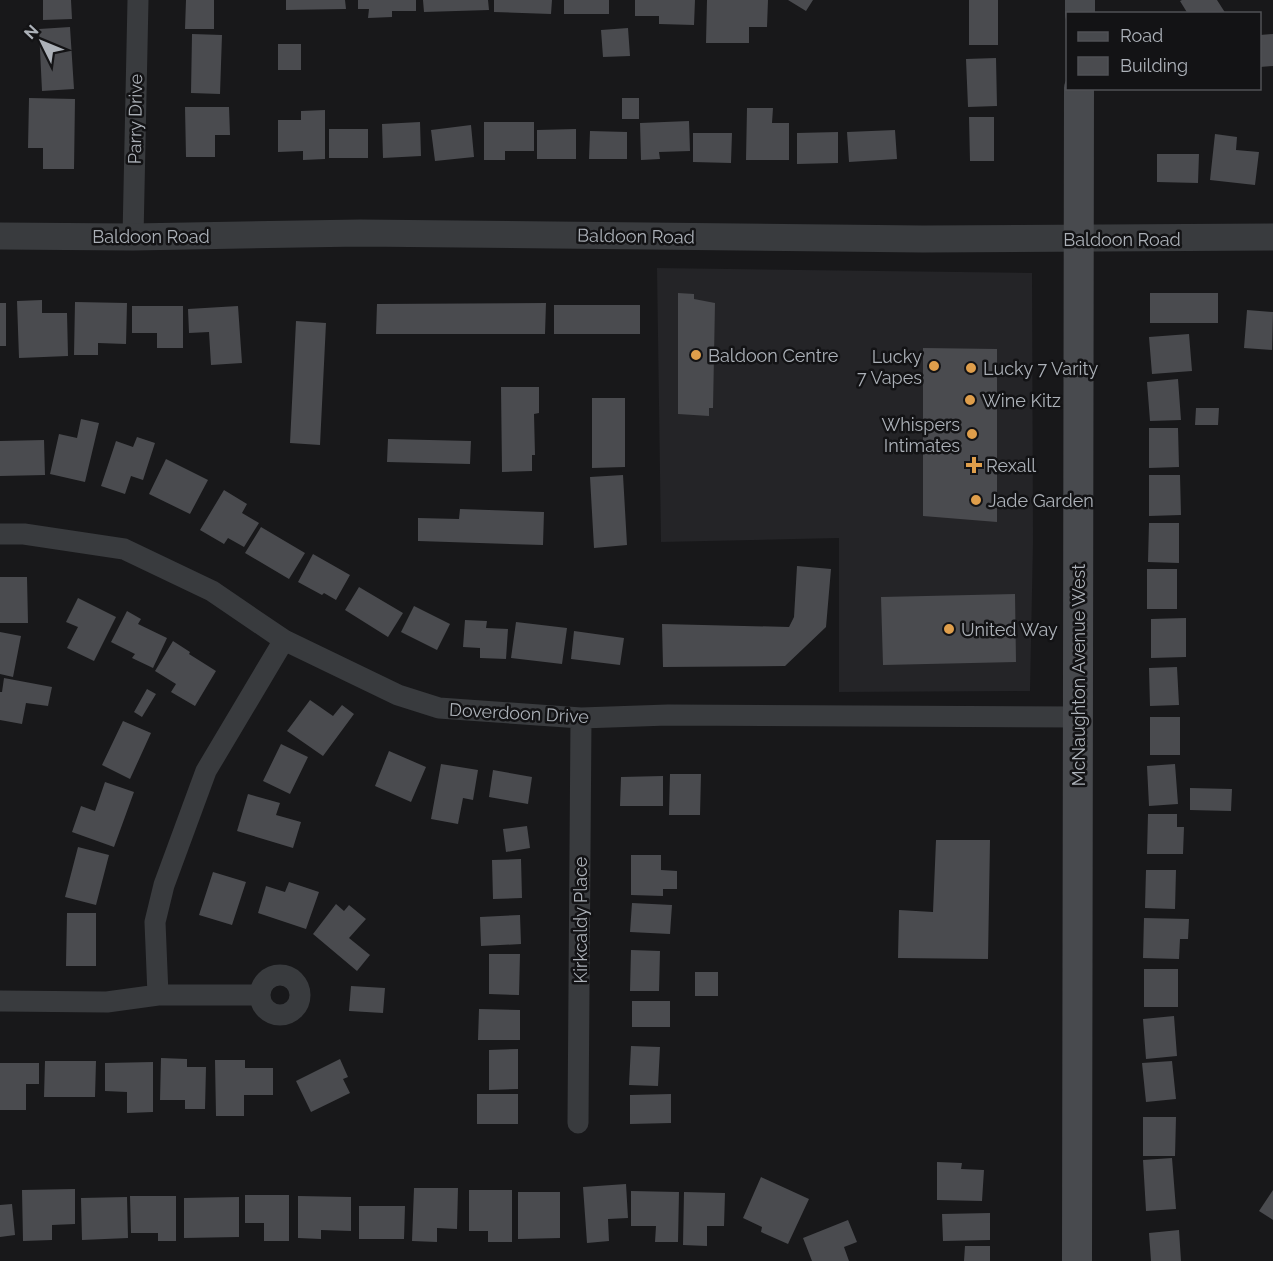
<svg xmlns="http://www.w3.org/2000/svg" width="1273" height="1261" viewBox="0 0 1273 1261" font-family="Raleway,sans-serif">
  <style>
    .built { fill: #242427 }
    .building { fill: #4a4b4f }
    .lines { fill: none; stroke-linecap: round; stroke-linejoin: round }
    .minor { stroke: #393b3e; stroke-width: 21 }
    .tertiary { stroke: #393b3e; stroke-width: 27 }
    .secondary { stroke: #484a4e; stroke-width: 30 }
    .poi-dot { fill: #df9e4b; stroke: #131315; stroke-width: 2 }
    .labels { text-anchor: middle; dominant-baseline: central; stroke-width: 5; stroke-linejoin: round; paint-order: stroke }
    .street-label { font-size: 18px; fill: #acb1b8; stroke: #131315 }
    .poi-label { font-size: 18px; fill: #acb1b8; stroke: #131315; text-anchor: start }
  </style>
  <rect width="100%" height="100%" fill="#18181a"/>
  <!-- built -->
  <path class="built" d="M657,268L1032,273L1033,542L1030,691L839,692V538L661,542Z"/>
  <!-- building -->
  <path class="building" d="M43,0H71L72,19L43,20Z
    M186,0H214V29H185Z
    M286,0H345L346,9L286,10Z
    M358,0H416V11H392V17L368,18L369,9H358Z
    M423,0H488L489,10L424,12Z
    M494,0H552L551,14L494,12Z
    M564,0H609V14H564Z
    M635,0H695L694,25L659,24V16H635Z
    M707,0H768L767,27H749V43H706Z
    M788,0H813L806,11Z
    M969,0H998V45H969Z
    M1182,0H1217L1226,14H1188L1180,1Z
    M70,27L74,89L42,91L39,29Z
    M628,28L630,56L603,57L601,30Z
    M192,34L222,35L220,94L191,93Z
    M1273,34V66L1260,67V35Z
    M278,44H301V70H278Z
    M996,58L997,106L968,107L966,59Z
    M29,98L75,99L74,169H43V148H28Z
    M622,98H639V119H622Z
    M185,107H229L230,135H215V157H186Z
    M747,108H773L772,123H789V160H746Z
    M325,110V159L303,160V151L278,152V120H301V111Z
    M969,117H994V161H970Z
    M689,121L690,151L659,152L660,159L641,160L640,123Z
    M420,122L421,156L383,158L382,124Z
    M484,122H534V151H505V160H484Z
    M471,125L474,157L435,161L431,130Z
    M329,129H368V158H329Z
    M576,129V159H537V130Z
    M895,130L897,159L849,162L847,132Z
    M590,131L627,132V159H589Z
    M838,132V163L797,164V133Z
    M693,133H732L731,163L693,162Z
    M1215,134L1237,137L1236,150L1259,152L1255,185L1210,180Z
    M1157,154H1199L1198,183L1157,182Z
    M678,293L694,294V299L715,303L713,408H709V416L678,414Z
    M1150,293H1218V323H1150Z
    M42,300V313H67L68,356L19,358L17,301Z
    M75,302L127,303L126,344L98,343V355H74Z
    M0,303H6V346H0Z
    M546,303L545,334H376L377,304Z
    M554,305H640V334H554Z
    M132,306H183V348H157V333H132Z
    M238,306L242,363L211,365L209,332L189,333L188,309Z
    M1247,310L1273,312L1272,350L1244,348Z
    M296,321L326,323L320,445L290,443Z
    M1189,334L1192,371L1152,374L1149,337Z
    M923,348L997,349V522L923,516Z
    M1178,379L1181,420L1150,421L1147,382Z
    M501,387H539V413L534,414L535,455H532V471L502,472Z
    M592,398H625V467L592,468Z
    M1196,408H1219L1218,425H1195Z
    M81,419L99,423L85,482L50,474L59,434L77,438Z
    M1149,428H1178L1179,467L1149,468Z
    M137,437L155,443L143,480L131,476L125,494L101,486L116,441L133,447Z
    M388,439L471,441L470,464L387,462Z
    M44,440L45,475L0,476V441Z
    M166,459L208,480L190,514L149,494Z
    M623,475L627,545L594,548L590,477Z
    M1149,475H1180L1181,515L1149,516Z
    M224,490L247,504L242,513L259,523L244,547L228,538L224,544L200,530Z
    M460,509L544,512L543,545L418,541V518L459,519Z
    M1149,523H1179V563L1148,562Z
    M261,527L305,553L289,579L245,553Z
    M313,554L350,575L336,600L324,593L322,595L298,582Z
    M797,566L831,569L826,627L785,666L663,667L662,624L789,627L794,617Z
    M1147,569H1177V609H1147Z
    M0,577H27L28,623H0Z
    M359,587L403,613L388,637L345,610Z
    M1015,594L1016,662L883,665L881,597Z
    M78,598L116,617L94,661L67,648L78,627L66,622Z
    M414,606L450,624L437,650L401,632Z
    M127,611L141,619L138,624L167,638L153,668L132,658L135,654L111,642Z
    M1186,618V657L1151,658V619Z
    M465,620L487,621L486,628L508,629L506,659L480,658V648L463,647Z
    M516,622L567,628L562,664L511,658Z
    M574,631L624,638L620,665L571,659Z
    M0,632L21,636L13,677L0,674Z
    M173,641L190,652L189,654L216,671L195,706L171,692L176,684L155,671Z
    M1177,667L1179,705L1150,706L1149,668Z
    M4,678L52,687L48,706L26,703L22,724L0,720V692H2Z
    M147,689L156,694L142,717L134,712Z
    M310,700L333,716L342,705L354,714L323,756L287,731Z
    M1150,717H1180V755H1150Z
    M123,721L151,733L130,779L102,765Z
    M281,744L308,757L290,794L263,781Z
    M389,751L426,767L411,802L375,786Z
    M441,764L478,770L473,800L463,798L458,824L431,819Z
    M1175,764L1178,804L1149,806L1147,766Z
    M493,770L532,777L528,804L489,797Z
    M670,774H701L700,815H669Z
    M663,776V806H620L621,777Z
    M105,782L134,792L114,847L72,832L81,806L95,811Z
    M1190,788L1232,789L1231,811L1190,810Z
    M248,794L280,803L276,815L301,822L293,848L237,831Z
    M1148,814H1177V827H1184L1183,854H1147Z
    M527,826L530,848L506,852L503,829Z
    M936,840H990L988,959L898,958L899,910L933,912Z
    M78,847L109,855L96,905L65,897Z
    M631,855H661V870L677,871V889H663V896L631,895Z
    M521,859L522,898L493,899L492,860Z
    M1146,870H1176L1175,909L1145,908Z
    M213,872L246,882L232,925L199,915Z
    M289,882L319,892L306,929L258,913L266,886L285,892Z
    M632,903L672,905L670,934L630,932Z
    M336,904L344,911L349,905L366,919L349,938L370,955L357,971L313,934Z
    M67,913H96V966H66Z
    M520,915L521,944L481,946L480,917Z
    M1144,918L1189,919L1188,939H1180L1179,959L1143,958Z
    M631,950L660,951L659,991H630Z
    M489,954H520L519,995L489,994Z
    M1144,969H1178V1007H1144Z
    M695,972H718V996H695Z
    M351,986L385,988L383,1013L349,1011Z
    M632,1001H670V1027H632Z
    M479,1009L520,1010V1040H478Z
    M1174,1016L1177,1056L1146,1059L1143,1019Z
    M631,1046L660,1047L658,1086L629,1085Z
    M518,1049V1089L489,1090V1050Z
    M161,1058L187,1059V1067H206L205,1109H185V1100H160Z
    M340,1059L348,1077L343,1079L350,1093L311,1112L296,1081Z
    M215,1060H245V1068H273V1095H244V1116H216Z
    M45,1061H96L95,1097H44Z
    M1172,1061L1176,1099L1146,1102L1142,1063Z
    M153,1062V1112L127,1113V1092L105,1091V1063Z
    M0,1063H39V1084H26V1110H0Z
    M477,1094H518V1124H477Z
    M671,1094V1123L630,1124V1095Z
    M1143,1117H1176L1175,1156H1143Z
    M1172,1158L1176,1209L1146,1211L1143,1160Z
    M937,1162L962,1163L961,1169L984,1170L982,1201L937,1200Z
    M761,1177L809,1199L788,1244L761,1232L762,1227L743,1218Z
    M626,1184L628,1218L608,1219L609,1241L587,1243L583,1187Z
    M414,1188H458L457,1229L437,1228V1242L412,1241Z
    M75,1189V1224L52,1225V1240L23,1241L22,1190Z
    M469,1190H512V1242H488V1231H469Z
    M1273,1190V1220L1259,1211Z
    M631,1191L679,1192L678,1242H655L656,1226H631Z
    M518,1192H560V1238L518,1239Z
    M684,1192L725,1193L724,1226H707V1246L683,1245Z
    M245,1195H289V1241H264V1223H245Z
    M130,1196H176V1241H158V1233H131Z
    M298,1196L351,1197V1231L321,1230V1239L298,1238Z
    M127,1197L128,1238L82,1240L81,1198Z
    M239,1197V1237L184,1238V1198Z
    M12,1204L15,1235L0,1237V1205Z
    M359,1206H405L404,1239H359Z
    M990,1213V1240L943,1241L942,1214Z
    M848,1220L857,1242L844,1247L849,1261H812L803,1238Z
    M1179,1230L1181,1261H1151L1149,1233Z
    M965,1246H990V1261H964Z"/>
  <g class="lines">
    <!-- minor -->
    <path class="minor" d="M133,237L138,0
      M0,534H24L124,549L212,591L284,640L398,695L439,708L581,718L668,715L1078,717
      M260 995a20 20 0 1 1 40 0a20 20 0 1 1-40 0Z
      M158,995L155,922L164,885L206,771L284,640
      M0,1001L107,1002L158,995H259
      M578,1123L581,718"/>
    <!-- tertiary -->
    <path class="tertiary" d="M0,236L133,237L360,233L923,239L1273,237"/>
    <!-- secondary -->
    <path class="secondary" d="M1080,14V0
      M1077,1261L1079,88"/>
  </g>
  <!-- markers -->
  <g class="poi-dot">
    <circle cx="696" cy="355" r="6"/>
    <circle cx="934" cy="366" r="6"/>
    <circle cx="971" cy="368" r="6"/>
    <circle cx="970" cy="400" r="6"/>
    <circle cx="972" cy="434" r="6"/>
    <path d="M971 456h6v6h6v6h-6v6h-6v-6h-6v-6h6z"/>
    <circle cx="976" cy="500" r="6"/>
    <circle cx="949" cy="629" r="6"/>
  </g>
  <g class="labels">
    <!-- street labels -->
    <g class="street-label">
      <text transform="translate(135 119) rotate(-89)">Parry Drive</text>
      <text x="151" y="236">Baldoon Road</text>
      <text transform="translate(636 236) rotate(1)">Baldoon Road</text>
      <text x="1122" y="239">Baldoon Road</text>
      <text transform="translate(1078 675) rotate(-90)">McNaughton Avenue West</text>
      <text transform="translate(519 713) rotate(3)">Doverdoon Drive</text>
      <text transform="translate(580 920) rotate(-90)">Kirkcaldy Place</text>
    </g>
    <!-- poi labels -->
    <g class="poi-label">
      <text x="708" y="355">Baldoon Centre</text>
      <text x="922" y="356" text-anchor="end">Lucky<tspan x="922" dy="21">7 Vapes</tspan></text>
      <text x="983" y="368">Lucky 7 Varity</text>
      <text x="982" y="400">Wine Kitz</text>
      <text x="960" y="424" text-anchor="end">Whispers<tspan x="960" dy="21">Intimates</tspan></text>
      <text x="986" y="465">Rexall</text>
      <text x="988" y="500">Jade Garden</text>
      <text x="961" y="629">United Way</text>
    </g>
  </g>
  <!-- legend -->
  <rect x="1066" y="12" width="195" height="78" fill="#131315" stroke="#505256" stroke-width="1.5"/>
  <rect x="1078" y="32" width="30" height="9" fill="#484a4e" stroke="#505256" stroke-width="1.5"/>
  <text x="1120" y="42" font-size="18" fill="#acb1b8">Road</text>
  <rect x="1078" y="57" width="30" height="18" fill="#4a4b4f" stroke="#505256" stroke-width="1.5"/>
  <text x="1120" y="72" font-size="18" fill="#acb1b8">Building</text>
  <!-- north arrow -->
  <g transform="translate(42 42) rotate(313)" stroke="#131315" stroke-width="4.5" paint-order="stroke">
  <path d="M0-4.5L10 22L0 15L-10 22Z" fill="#acb1b8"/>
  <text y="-9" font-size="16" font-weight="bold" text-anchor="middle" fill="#acb1b8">N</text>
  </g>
</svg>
